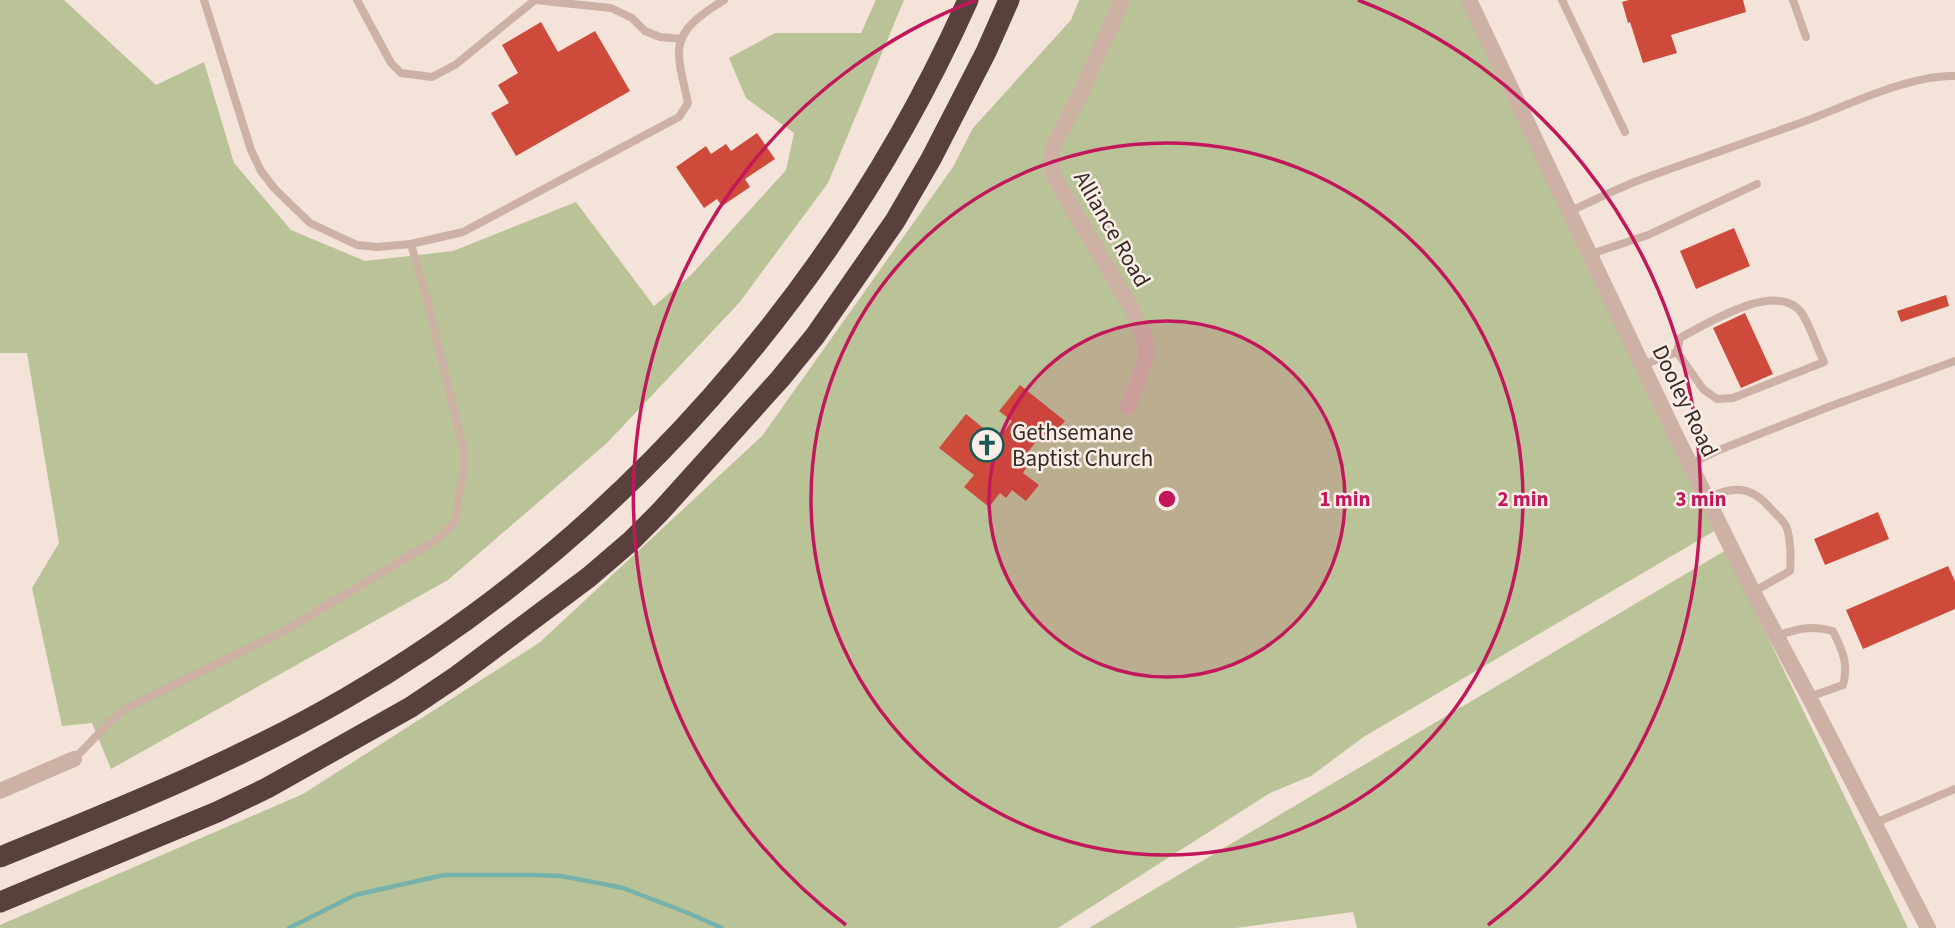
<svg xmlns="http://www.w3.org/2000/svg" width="1955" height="928" viewBox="0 0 1955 928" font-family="'Source Sans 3',sans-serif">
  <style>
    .green { fill: #bac398 }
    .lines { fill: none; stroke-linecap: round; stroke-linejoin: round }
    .stream { stroke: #76b2ac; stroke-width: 4.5 }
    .building { fill: #ce4b3c }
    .lane { stroke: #ccb1a4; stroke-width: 8 }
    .street { stroke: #ccb1a4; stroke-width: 16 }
    .highway { stroke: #58413d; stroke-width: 21 }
    .ring { fill: none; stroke: #c2185b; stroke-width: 3.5 }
    .labels { text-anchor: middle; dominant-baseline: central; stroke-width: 5; stroke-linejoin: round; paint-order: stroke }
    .street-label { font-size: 23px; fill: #372926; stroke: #fbeee6 }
    .poi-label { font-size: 23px; fill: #372926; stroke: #fbeee6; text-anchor: start }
    .centre { fill: #c2185b; stroke: #fbeee6; stroke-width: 3.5 }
    .ring-label { font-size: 21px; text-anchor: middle; font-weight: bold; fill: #c2185b; stroke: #fbeee6; stroke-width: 5; stroke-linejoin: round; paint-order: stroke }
  </style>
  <rect width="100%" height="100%" fill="#f3e3d9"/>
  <!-- green -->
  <path class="green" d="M0,0H64L156,85L204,62L234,163L291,230L365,261L453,251L576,202L654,306L691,275L786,170L794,133L746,98L729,58L775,33H861L876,0H904L828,183L739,303L607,443L448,580L111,769L92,723L62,726L32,588L59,543L27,353H0Z
    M1079,0H1461L1716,530L1365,736L1311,776L1270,793L1058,928H0V925L303,794L539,643L762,436L953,167L973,128L1071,20Z
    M1726,550L1908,928H1357L1353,912L1236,928H1089Z"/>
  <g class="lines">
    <!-- stream -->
    <path class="stream" d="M289,928L355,895L444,875H536L561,876L593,882L623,888L688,913L722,928"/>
  </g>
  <!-- building -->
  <path class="building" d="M1629,0H1743L1746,12L1671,35L1677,53L1643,63L1630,22L1628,23L1622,2Z
    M541,22L558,52L595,31L630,91L516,156L491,113L509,103L498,85L518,73L502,45Z
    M757,133L775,159L745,179L750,187L722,206L717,199L704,208L676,167L706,146L711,154L726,144L731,151Z
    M1734,228L1750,266L1696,289L1680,251Z
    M1946,295L1949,306L1901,322L1897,311Z
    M1745,313L1773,374L1741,388L1713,328Z
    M1020,385L1065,421L1046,443L1039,438L1019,463L1026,468L1023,473L1039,485L1026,501L1012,490L1006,498L1000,493L989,507L964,487L974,475L939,448L966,414L998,440L1012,421L999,411Z
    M1878,512L1889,539L1825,565L1814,539Z
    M1948,566L1955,581V609L1863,649L1846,610Z"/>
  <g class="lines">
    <!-- lane -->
    <path class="lane" d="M204,0L251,150L261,171L274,188L310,223L357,245L377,247L411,244L463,232L679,117L688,103C685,87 679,70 679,53C678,28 705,12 724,0
      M357,0L391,63L401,73L432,77L455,65L535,0L611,8L632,18L645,31L660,37L682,39
      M1562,0L1625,132
      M1793,0L1806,37
      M1570,211C1597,199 1624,185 1653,175C1703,157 1753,140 1803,122C1846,106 1911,74 1955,76
      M1591,254L1648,235L1757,184
      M1643,365L1677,352L1703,389L1717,399L1733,398L1824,362C1818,350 1808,321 1801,312C1776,280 1706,324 1680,338L1677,352
      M1690,464L1719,450L1831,406L1955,361
      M1707,498C1733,486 1751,485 1771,509C1776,514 1783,520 1786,526C1791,538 1791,559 1790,571L1753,592
      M1776,636C1798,629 1810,625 1833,631C1842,650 1849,663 1843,685L1809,697
      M74,759L112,720L127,708L284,631L439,538L451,526L456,519L459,493L464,470V451L427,300L411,244
      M1875,823L1955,789"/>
    <!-- street -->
    <path class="street" d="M1122,0L1080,95L1055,142L1051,160L1054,177L1132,309L1146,342V359L1128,407
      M1469,0L1674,432L1753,592L1809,697L1928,928
      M0,791L74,759"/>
    <!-- highway -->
    <path class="highway" d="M0,857C118,809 236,762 346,698C619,540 840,286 968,0
      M0,902L217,812L267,788L411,707L457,676L589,577L631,541L660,512L780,379L815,336L895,221L931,159L986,52L1009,0"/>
  </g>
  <!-- distance rings -->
  <circle cx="1167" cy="499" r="178" fill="#c2185b" fill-opacity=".12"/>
  <g class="ring">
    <circle cx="1167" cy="499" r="178"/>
    <circle cx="1167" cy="499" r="356"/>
    <path d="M846 925A534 534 0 0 1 976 0M1358 0A534 534 0 0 1 1488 925"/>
  </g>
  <!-- icons -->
  <defs>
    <symbol id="church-ring" viewBox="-11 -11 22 22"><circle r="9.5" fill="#fbeee6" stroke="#195b56" stroke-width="1.5"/><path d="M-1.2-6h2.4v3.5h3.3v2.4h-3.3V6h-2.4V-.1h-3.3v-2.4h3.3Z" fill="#195b56"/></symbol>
  </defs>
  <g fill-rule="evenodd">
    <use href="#church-ring" x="968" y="426" width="38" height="38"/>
  </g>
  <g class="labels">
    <!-- street labels -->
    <g class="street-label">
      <text transform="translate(1112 229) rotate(60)">Alliance Road</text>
      <text transform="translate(1685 401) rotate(64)">Dooley Road</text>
    </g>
    <!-- poi labels -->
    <g class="poi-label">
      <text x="1012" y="432">Gethsemane<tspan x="1012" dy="26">Baptist Church</tspan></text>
    </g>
  </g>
  <circle cx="1167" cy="499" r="10" class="centre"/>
  <g class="ring-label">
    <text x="1345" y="506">1 min</text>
    <text x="1523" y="506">2 min</text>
    <text x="1701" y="506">3 min</text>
  </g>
</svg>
